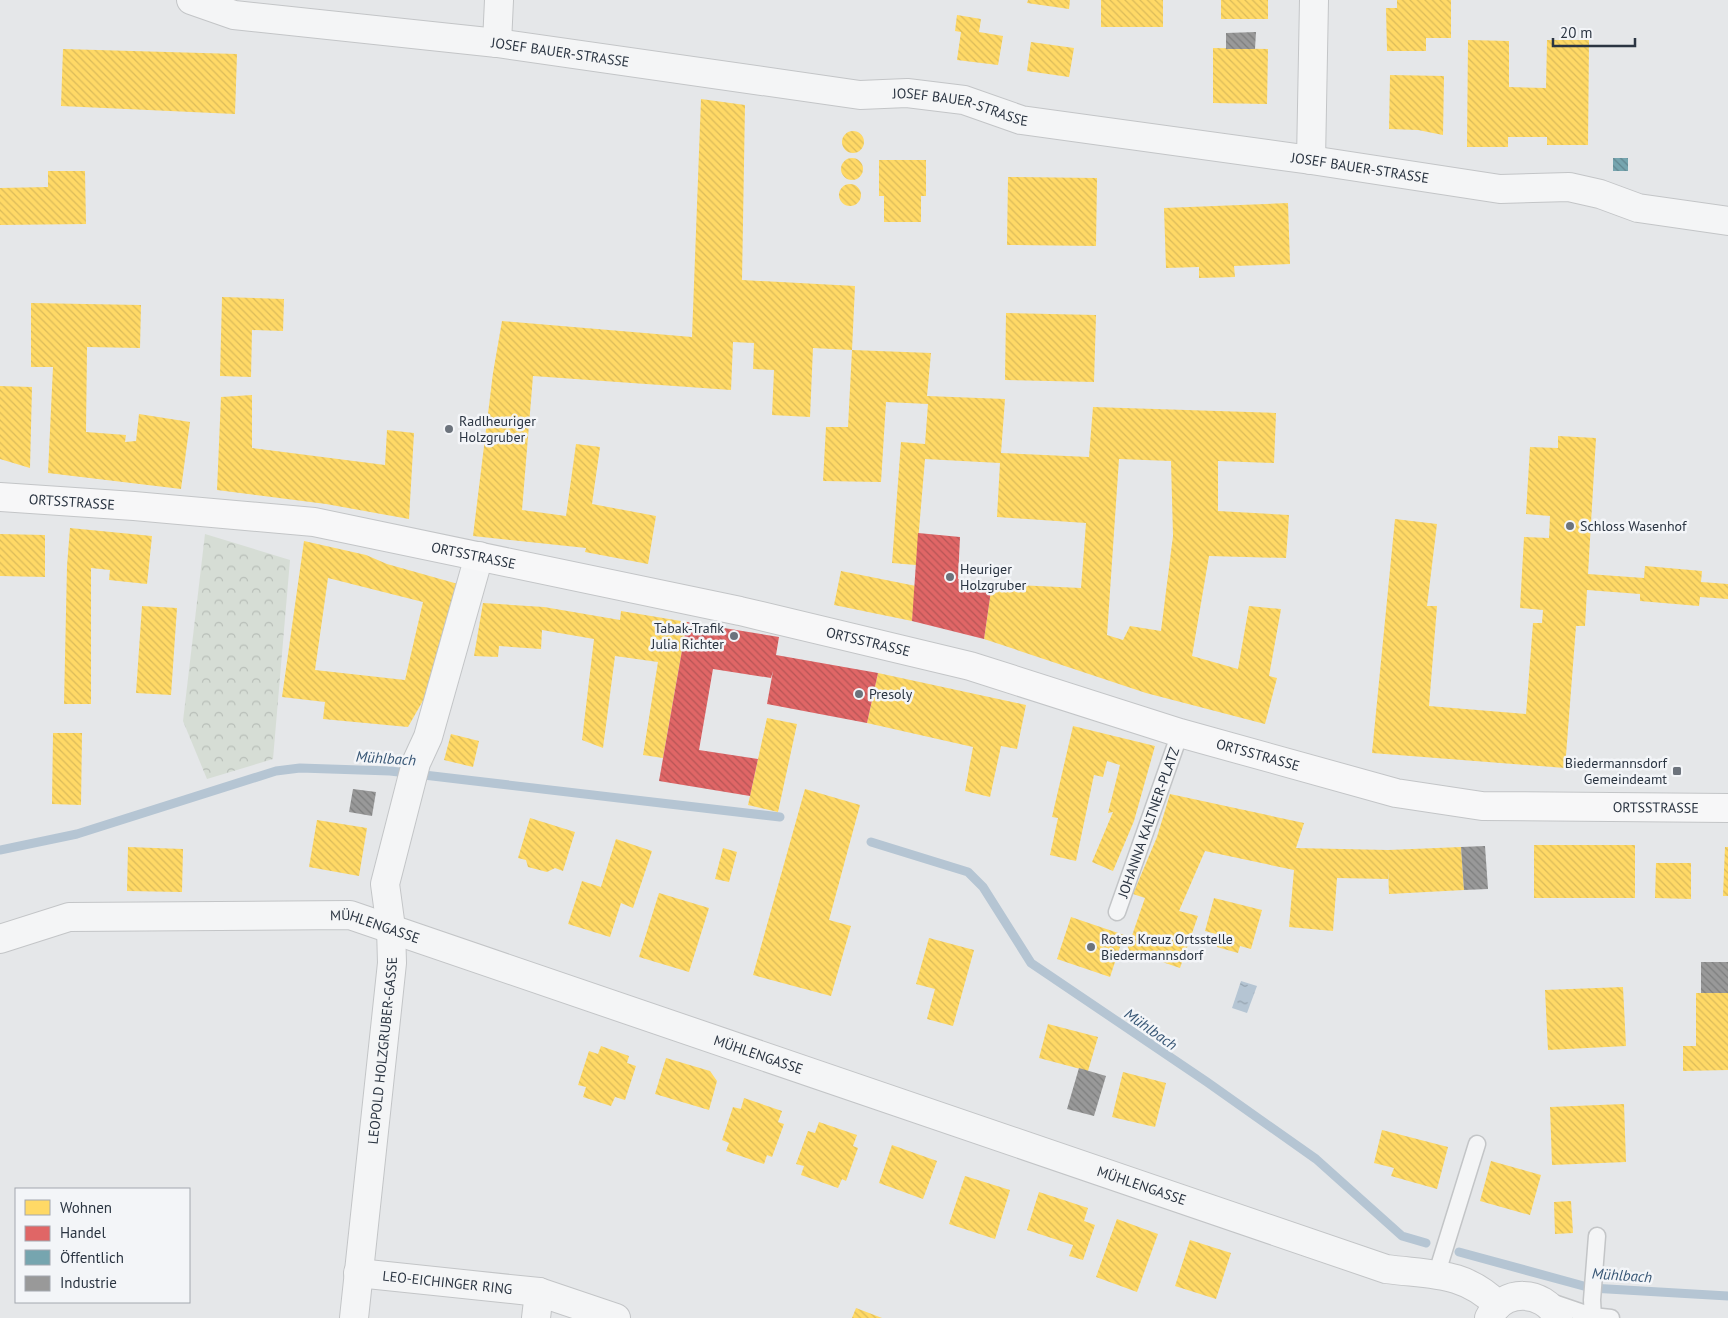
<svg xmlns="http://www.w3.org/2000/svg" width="1728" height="1318" viewBox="0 0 1728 1318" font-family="'PT Sans',sans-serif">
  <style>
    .forest { fill: url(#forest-crowns) }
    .water { fill: url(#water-ripples) }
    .homes { fill: url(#homes-back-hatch); fill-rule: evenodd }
    .shops { fill: url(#shops-back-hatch) }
    .public { fill: url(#public-back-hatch) }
    .industry { fill: url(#industry-back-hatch) }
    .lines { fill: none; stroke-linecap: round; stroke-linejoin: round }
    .stream { stroke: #b5c5d3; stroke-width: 9 }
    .lane-casing { stroke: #c3c5c7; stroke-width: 19 }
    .street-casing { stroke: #c3c5c7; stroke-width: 30 }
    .secondary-casing { stroke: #c3c5c7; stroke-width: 30 }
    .lane { stroke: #f4f5f6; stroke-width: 16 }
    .street { stroke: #f4f5f6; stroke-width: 28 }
    .secondary { stroke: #f7f7f8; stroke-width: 28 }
    .poi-dot { fill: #6c737c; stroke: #f3f5f8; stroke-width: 2 }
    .labels { text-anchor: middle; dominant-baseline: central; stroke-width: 5; stroke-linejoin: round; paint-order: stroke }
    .street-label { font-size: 14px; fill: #2b3542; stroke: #f3f5f8 }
    .poi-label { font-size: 14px; fill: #2b3542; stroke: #f3f5f8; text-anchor: start }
    .water-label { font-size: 15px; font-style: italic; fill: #375675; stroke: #f3f5f8 }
  </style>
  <defs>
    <pattern id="forest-crowns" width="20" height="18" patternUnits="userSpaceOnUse" patternTransform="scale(1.25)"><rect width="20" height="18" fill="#d6ddd5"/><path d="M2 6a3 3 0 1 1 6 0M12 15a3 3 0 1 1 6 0" fill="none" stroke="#b8beb8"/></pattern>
    <pattern id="water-ripples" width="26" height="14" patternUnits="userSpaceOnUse" patternTransform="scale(1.25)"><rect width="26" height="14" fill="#b5c5d3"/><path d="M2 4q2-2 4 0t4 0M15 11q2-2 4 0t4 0" fill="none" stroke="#93a1ad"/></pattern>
    <pattern id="homes-back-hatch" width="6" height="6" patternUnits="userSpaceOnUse" patternTransform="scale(1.25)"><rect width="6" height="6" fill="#ffd966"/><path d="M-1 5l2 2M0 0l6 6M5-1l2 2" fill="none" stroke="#dbbb5a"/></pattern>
    <pattern id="shops-back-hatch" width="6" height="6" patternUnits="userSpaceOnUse" patternTransform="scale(1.25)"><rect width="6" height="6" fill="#e06666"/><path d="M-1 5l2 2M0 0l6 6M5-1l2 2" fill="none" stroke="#b65556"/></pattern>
    <pattern id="public-back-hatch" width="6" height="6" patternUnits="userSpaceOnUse" patternTransform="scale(1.25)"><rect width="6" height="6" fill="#76a5af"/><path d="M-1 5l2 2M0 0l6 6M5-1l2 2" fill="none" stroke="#618790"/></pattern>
    <pattern id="industry-back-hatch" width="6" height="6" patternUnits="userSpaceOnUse" patternTransform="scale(1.25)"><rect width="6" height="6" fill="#999"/><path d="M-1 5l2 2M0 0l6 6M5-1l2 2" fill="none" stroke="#7d7e7e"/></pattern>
  </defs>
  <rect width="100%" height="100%" fill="#e5e7e9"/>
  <!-- forest -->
  <path class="forest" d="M205,534L290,560L273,759L207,779L183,721Z"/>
  <!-- water -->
  <path class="water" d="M1241,981L1257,986L1247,1013L1232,1008Z"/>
  <!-- homes -->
  <path class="homes" d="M1028,0H1070L1069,9L1027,3Z
    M1101,0H1163V27H1101Z
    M1221,0H1268V19H1221Z
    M1397,0H1451V38H1426V51H1387L1386,8H1397Z
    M957,15L981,19L979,32L1003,36L998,65L957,60L961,32L955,31Z
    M1468,40L1509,41V87L1546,88L1547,40H1589L1588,145H1547V137H1508V147H1467Z
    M1031,42L1074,48L1069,77L1027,71Z
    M1213,48L1268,49L1267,104L1213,103Z
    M63,49L237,54L235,114L61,106Z
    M1390,75L1444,76L1443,135L1418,130L1389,129Z
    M701,99L745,105L742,280L855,286L852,350L813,348L810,417L772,415L774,370L753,369L754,343L733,342L731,390L533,376L522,510L566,516L576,444L600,447L592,504L656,516L648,564L585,552L586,548L473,536L493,373L502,321L692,337Z
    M842 142a11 11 0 1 1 22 0a11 11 0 1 1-22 0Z
    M841 169a11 11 0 1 1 22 0a11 11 0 1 1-22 0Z
    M879,160H926V196H921V222H884V196H879Z
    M48,171H85L86,224L0,225V188L48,187Z
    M1008,177L1097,178L1096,246L1007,245Z
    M839 195a11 11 0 1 1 22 0a11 11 0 1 1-22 0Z
    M1288,203L1290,264L1234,266L1235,277L1199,278V267L1166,268L1164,208Z
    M222,297L284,299L283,331L252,330L251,377L220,376Z
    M31,303L141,305L140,348L87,347L86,432L126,435L125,442L136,441L139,414L190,422L181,489L48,473L53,367H31Z
    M1006,313L1096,315L1094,382L1005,380Z
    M852,350L931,353L927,396L1005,399L1001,453L1089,457L1093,407L1276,413L1274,463L1218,461V511L1289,515L1286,558L1209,556L1192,656L1238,669L1249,606L1281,609L1269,676L1277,678L1265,724L1146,693L984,639L992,584L1081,588L1086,523L997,517L1000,463L925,459L916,565L892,563L901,442L925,444L928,404L886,402L881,482L823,481L826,427H848ZM1119,459L1171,461L1173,536L1161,631L1130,626L1123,640L1107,635Z
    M0,386L32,387L30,468L0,459Z
    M252,395V448L385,465L387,430L414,433L409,519L326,504L217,490L221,397Z
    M1558,436L1596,438L1588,574L1644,578L1645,566L1702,571L1701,582L1728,584V599L1700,597L1699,606L1640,601V594L1587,590L1585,626H1576L1565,768L1372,753L1395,519L1437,524L1427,606H1437L1429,706L1526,714L1533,623H1542L1543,610L1520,608L1524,537L1549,538L1550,516L1526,514L1530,447L1558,448Z
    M70,528L152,536L147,584L109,580L110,570L91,568V704H64L67,566Z
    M0,534L45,535V577L0,576Z
    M304,541L366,555L387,564L458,584L433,683L408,727L323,719L325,702L282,697ZM328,578L423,602L405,680L315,670Z
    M841,571L916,586L912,621L834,605Z
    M483,603L544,607L620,620L621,611L687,622L663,758L643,755L658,662L615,656L603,748L582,740L594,639L542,630L541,649L499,646L498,657L474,656Z
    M142,606L177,608L171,695L136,693Z
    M878,673L1026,705L1017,749L1001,746L990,797L965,791L973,747L867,723Z
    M767,718L797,724L778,812L748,805Z
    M1073,726L1155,746L1134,821L1113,871L1092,862L1113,812L1108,813L1120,765L1107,761L1103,777L1094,775L1076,861L1050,855L1058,818L1052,817Z
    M53,733H82L81,805L52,804Z
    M451,734L479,741L473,767L444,760Z
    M805,789L860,805L829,920L851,926L831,996L753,975Z
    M1170,794L1304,823L1296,848L1388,850L1461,847L1464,890L1389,894L1388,869V879L1337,878L1333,931L1289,927L1294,870L1205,851L1179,911L1198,916L1180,968L1127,950L1145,898L1133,894L1157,837Z
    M530,818L575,832L563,871L555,868L547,872L528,867L526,860L518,858Z
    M317,820L367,828L359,876L309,867Z
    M616,839L652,851L633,908L621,903L610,937L568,924L582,881L601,887Z
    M1534,845H1635V898H1534Z
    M128,847L183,849L182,892L127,891Z
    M1725,847H1728V896H1723Z
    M723,848L737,852L729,882L715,879Z
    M1656,863H1691V899L1655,898Z
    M659,893L709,908L689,972L639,957Z
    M1214,898L1262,910L1251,949L1240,946L1238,953L1217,947L1220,935L1205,931Z
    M1071,917L1124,935L1110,977L1057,959Z
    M929,938L974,950L953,1026L927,1019L935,989L916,984Z
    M1623,987L1626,1046L1548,1050L1545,990Z
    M1696,993H1728V1070L1683,1071V1046H1696Z
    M1048,1024L1098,1037L1088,1071L1039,1058Z
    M601,1046L629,1056L627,1063L636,1066L625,1100L615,1097L611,1106L583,1097L586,1087L578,1085L589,1051L598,1054Z
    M666,1058L710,1071L717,1081L709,1110L655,1094Z
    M1123,1072L1166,1083L1155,1127L1112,1117Z
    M744,1098L782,1111L778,1122L784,1124L772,1157L767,1155L764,1164L726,1151L729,1143L722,1140L733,1107L741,1109Z
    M1624,1104L1626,1162L1552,1165L1550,1107Z
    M819,1122L857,1135L853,1146L858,1148L846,1181L842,1179L838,1188L801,1175L804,1166L796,1164L808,1131L815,1133Z
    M1382,1130L1448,1147L1437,1189L1391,1176L1394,1168L1374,1163Z
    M892,1145L937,1161L923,1199L879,1183Z
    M1491,1161L1541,1175L1530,1215L1480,1201Z
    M965,1176L1010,1190L995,1239L949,1224Z
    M1039,1192L1088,1208L1084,1221L1095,1225L1083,1260L1069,1256L1073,1245L1027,1230Z
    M1571,1201L1573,1233L1555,1234L1554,1202Z
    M1117,1219L1158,1234L1137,1292L1096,1277Z
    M1190,1240L1231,1253L1216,1299L1175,1286Z
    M856,1308L882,1318H852Z"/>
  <!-- shops -->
  <path class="shops" d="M918,533L960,537L958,579L992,584L984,639L912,621Z
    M687,622L779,637L776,655L878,673L867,723L767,704L773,671L771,678L713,669L699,750L758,759L750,796L659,781Z"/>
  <!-- public -->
  <path class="public" d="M1613,158H1628V171H1613Z"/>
  <!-- industry -->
  <path class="industry" d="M1256,32L1255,49H1226V33Z
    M353,789L376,792L372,816L349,812Z
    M1485,846L1488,889L1464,890L1461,847Z
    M1701,962H1728V993H1701Z
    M1079,1068L1106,1076L1094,1116L1067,1109Z"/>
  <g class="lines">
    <!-- stream -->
    <path class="stream" d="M871,842L968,872L983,887L1031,963L1207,1082L1316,1159L1402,1236L1426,1243
      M0,850L77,834L276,771L300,768L390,771L780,817
      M1459,1252L1591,1288L1728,1296"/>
    <defs>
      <g id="lane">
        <path id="s1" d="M1117,912L1180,733"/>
        <path d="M1436,1276L1477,1144"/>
        <path d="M1548,1301L1592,1316L1611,1318"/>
        <path d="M1593,1318L1592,1300L1597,1236"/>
      </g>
      <g id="street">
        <path id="s2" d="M191,0L234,15L497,43L860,95L907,93L964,100L1021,120L1311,160L1500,189L1569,187L1600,194L1638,208L1728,221"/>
        <path d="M497,43L499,0"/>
        <path d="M1311,160L1314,0"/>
        <path id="s3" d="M0,939L69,917L350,915L1386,1269C1431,1275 1464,1271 1498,1305"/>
        <path id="s4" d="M358,1273L539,1292L616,1318"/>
        <path id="s5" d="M354,1318L392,963L391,928L385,884L416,763L428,737L479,556"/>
        <path d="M536,1318L539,1292"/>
        <path d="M1489,1318C1503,1288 1543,1289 1558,1318"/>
      </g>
      <g id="secondary">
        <path id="s6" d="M0,497L134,506L314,522L740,611L970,666L1180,733L1396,793L1482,806L1728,808"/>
      </g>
    </defs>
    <!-- lane casing -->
    <use href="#lane" class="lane-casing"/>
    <!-- street casing -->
    <use href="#street" class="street-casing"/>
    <!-- secondary casing -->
    <use href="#secondary" class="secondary-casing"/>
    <!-- lane -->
    <use href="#lane" class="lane"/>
    <!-- street -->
    <use href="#street" class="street"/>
    <!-- secondary -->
    <use href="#secondary" class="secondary"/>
  </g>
  <!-- markers -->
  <g class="poi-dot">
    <circle cx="449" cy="429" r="5"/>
    <circle cx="1570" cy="526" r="5"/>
    <circle cx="950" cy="577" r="5"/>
    <circle cx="734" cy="636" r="5"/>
    <circle cx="859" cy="694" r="5"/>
    <rect x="1672" y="766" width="10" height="10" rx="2.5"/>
    <circle cx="1091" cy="947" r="5"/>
  </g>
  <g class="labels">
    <!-- street labels -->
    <g class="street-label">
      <text stroke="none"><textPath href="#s2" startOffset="374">JOSEF BAUER-STRASSE</textPath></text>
      <text stroke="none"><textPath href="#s2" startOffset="779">JOSEF BAUER-STRASSE</textPath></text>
      <text stroke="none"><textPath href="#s2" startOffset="1184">JOSEF BAUER-STRASSE</textPath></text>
      <text stroke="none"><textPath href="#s6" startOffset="72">ORTSSTRASSE</textPath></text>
      <text stroke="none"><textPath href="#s6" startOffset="478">ORTSSTRASSE</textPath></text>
      <text stroke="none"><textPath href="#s6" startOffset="882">ORTSSTRASSE</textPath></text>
      <text stroke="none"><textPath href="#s6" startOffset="1288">ORTSSTRASSE</textPath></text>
      <text stroke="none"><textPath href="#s6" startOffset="1692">ORTSSTRASSE</textPath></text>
      <text stroke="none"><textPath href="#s1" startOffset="95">JOHANNA KALTNER-PLATZ</textPath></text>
      <text stroke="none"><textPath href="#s3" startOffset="380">MÜHLENGASSE</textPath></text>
      <text stroke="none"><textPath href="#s5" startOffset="269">LEOPOLD HOLZGRUBER-GASSE</textPath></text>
      <text stroke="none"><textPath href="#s3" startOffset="785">MÜHLENGASSE</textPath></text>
      <text stroke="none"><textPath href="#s3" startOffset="1190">MÜHLENGASSE</textPath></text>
      <text stroke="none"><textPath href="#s4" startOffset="90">LEO-EICHINGER RING</textPath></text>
    </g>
    <!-- poi labels -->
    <g class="poi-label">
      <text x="459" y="421">Radlheuriger<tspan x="459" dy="16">Holzgruber</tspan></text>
      <text x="1580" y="526">Schloss Wasenhof</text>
      <text x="960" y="569">Heuriger<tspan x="960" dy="16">Holzgruber</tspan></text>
      <text x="724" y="628" text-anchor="end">Tabak-Trafik<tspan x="724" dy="16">Julia Richter</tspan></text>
      <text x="869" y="694">Presoly</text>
      <text x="1667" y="763" text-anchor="end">Biedermannsdorf<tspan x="1667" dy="16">Gemeindeamt</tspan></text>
      <text x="1101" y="939">Rotes Kreuz Ortsstelle<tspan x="1101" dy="16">Biedermannsdorf</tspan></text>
    </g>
    <!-- water labels -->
    <g class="water-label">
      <text transform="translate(386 758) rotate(4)">Mühlbach</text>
      <text transform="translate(1151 1029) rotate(35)">Mühlbach</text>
      <text transform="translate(1622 1275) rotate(4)">Mühlbach</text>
    </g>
  </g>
  <!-- legend -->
  <rect x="15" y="1188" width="175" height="115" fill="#f3f5f8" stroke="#a3a8af"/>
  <rect x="25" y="1200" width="25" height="15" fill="#ffd966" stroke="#a3a8af"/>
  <text x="60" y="1213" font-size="15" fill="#2b3542">Wohnen</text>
  <rect x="25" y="1226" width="25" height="15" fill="#e06666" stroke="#a3a8af"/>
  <text x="60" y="1238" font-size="15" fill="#2b3542">Handel</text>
  <rect x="25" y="1250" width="25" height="15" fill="#76a5af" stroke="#a3a8af"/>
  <text x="60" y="1263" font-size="15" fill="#2b3542">Öffentlich</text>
  <rect x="25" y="1276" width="25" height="15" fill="#999999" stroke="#a3a8af"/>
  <text x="60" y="1288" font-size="15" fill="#2b3542">Industrie</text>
  <!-- scale -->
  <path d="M1553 38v8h82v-8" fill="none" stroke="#2b3542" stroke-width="2.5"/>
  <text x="1560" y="38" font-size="15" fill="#2b3542" stroke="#f3f5f8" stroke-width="4" paint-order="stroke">20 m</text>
</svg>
